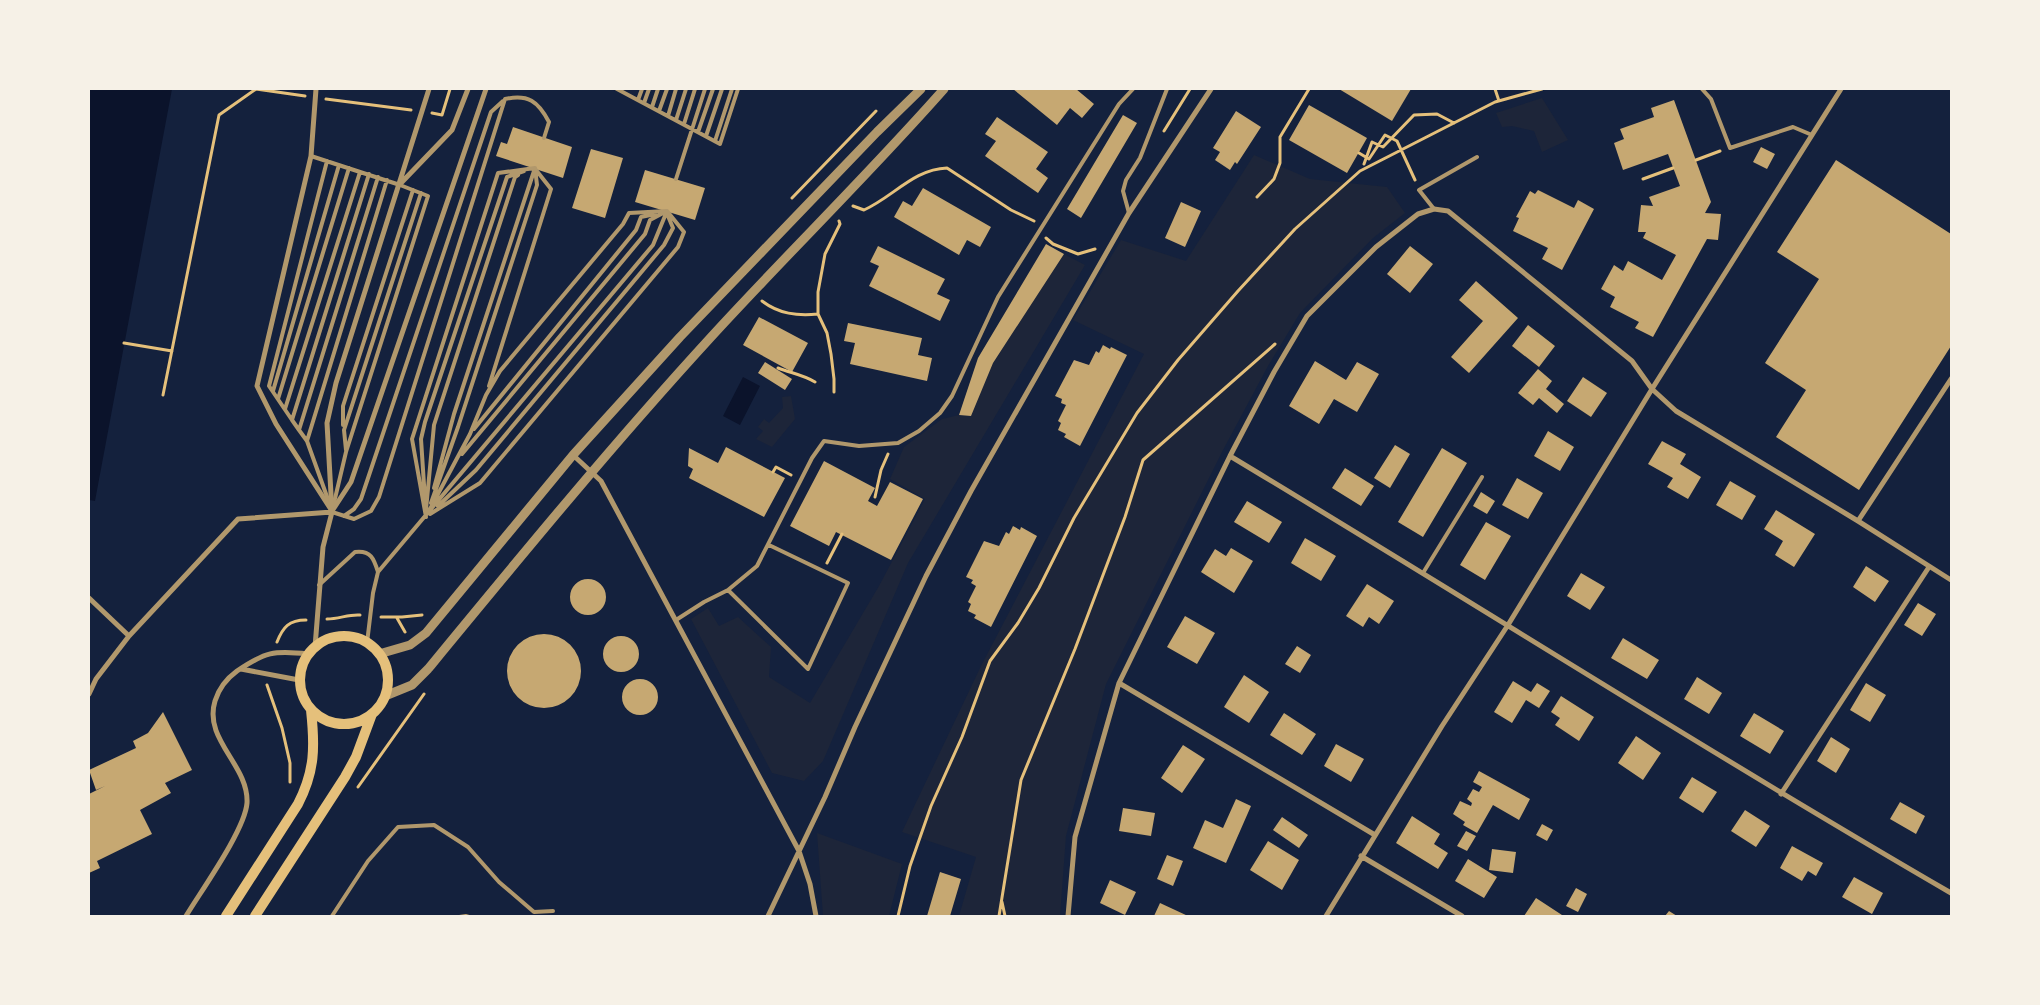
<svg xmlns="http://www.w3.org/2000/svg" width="2040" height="1005" viewBox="0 0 2040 1005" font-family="Cabin,sans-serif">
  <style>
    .green { fill: #1d2539 }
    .water { fill: #0b132b }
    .building { fill: #c6a872 }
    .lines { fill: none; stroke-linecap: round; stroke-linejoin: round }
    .path { stroke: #e5c07b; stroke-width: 3 }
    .service { stroke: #b1986c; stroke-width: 4 }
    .minor { stroke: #b1986c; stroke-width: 5 }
    .tertiary { stroke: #b1986c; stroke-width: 9 }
    .secondary { stroke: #e5c07b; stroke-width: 10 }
  </style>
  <rect width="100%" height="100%" fill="#14213d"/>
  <!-- green -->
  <path class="green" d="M1542,98L1568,140L1542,152L1534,131L1512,126L1502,127L1496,113Z
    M1254,155L1310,179L1387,187L1405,213L1373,238L1300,313L1268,366L1222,452L1106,684L1066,836L1060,916H959L976,857L902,832L981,666L1144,354L1073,320L1121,240L1186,261Z
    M1064,254L1085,265L908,563L823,761L804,781L772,773L691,619L708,608L719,626L738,617L771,647L769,677L810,703L879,586L925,499L890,479L904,447L942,419L959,415L971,416L993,363Z
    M791,396L795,419L772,447L756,439L763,431L758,427L764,419L769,423L783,408L782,397Z
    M817,833L902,864L889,916H823Z"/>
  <!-- water -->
  <path class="water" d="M89,89H172L95,501L89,500Z
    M743,377L760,386L740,425L723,416Z"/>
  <!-- building -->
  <path class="building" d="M1013,89H1076L1094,104L1082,118L1070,108L1057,125Z
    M1339,89H1411L1392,121Z
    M1674,100L1711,202L1705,213L1721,214L1718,240L1707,239L1653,337L1635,328L1639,322L1610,307L1615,297L1601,289L1614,265L1623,271L1628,261L1662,280L1676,255L1643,238L1646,232H1638L1641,205L1653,206L1649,197L1680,186L1668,154L1623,170L1614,143L1624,139L1620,129L1654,117L1651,108Z
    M1309,105L1367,138L1347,173L1289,140Z
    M1236,111L1261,127L1237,164L1235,162L1230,170L1215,160L1220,152L1213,148Z
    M1123,115L1137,123L1081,218L1067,209Z
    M997,117L1048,152L1036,169L1048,178L1038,193L985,156L996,141L985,134Z
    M513,127L572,147L563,178L496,156L501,142L507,144Z
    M1761,147L1775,154L1767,169L1753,162Z
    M591,149L623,158L605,218L572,208Z
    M1836,160L1951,234V346L1859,490L1776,437L1806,390L1765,363L1819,279L1777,252Z
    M645,170L705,188L695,220L635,202Z
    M923,188L991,227L980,247L967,240L959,255L894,217L903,201L912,206Z
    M1538,190L1574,208L1578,200L1594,209L1562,270L1542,259L1548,248L1513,231L1519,218L1516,217L1530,191L1535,194Z
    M1181,202L1201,211L1185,247L1165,238Z
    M1046,244L1064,254L993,363L971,416L959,415L978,358Z
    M878,246L945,279L937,294L950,300L940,321L869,286L879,266L870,262Z
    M1410,246L1433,264L1410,293L1387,274Z
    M1476,281L1518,318L1469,373L1451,357L1483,321L1459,300Z
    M759,317L808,343L792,372L743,345Z
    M848,323L922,338L918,355L932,358L927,381L850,364L855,343L844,341Z
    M1528,325L1555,346L1539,367L1512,346Z
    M1103,345L1110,349L1111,347L1127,355L1080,446L1064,437L1066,434L1058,430L1061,423L1058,421L1066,405L1061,403L1062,399L1055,396L1074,360L1089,365L1096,351L1099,353Z
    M1315,361L1346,380L1357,362L1379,374L1357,412L1334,399L1319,424L1289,406Z
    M765,362L792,379L785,390L758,373Z
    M1538,369L1552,381L1546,389L1564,404L1557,413L1539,398L1533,405L1518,393Z
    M1583,377L1607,393L1591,417L1567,401Z
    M1548,431L1574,447L1560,471L1534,456Z
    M1662,441L1686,454L1680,464L1701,477L1688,499L1667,487L1673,478L1648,464Z
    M1395,445L1410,454L1390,488L1374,478Z
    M726,447L785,478L764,517L689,478L693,469L688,466L689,448L718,463Z
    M1442,448L1467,463L1423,537L1398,522Z
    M824,461L875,488L868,501L877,506L890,482L923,499L891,560L836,532L829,546L790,526Z
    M1345,468L1374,486L1361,506L1332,488Z
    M1517,478L1543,493L1528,519L1502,505Z
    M1730,481L1756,496L1742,520L1716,505Z
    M1481,492L1495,501L1487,514L1473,506Z
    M1247,501L1282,522L1269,543L1234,522Z
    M1776,510L1815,534L1794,567L1775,555L1783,541L1764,529Z
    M1486,522L1511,536L1485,580L1460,565Z
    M1013,526L1020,530L1021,527L1037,536L991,627L974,618L976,615L968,611L971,604L968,602L976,586L971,583L973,580L966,577L984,541L999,546L1006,532L1009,534Z
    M1305,538L1336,556L1321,581L1291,563Z
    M1231,548L1253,561L1234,593L1201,572L1215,549L1226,556Z
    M1866,566L1889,581L1875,602L1853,587Z
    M1581,573L1605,587L1590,610L1567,596Z
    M570 597a18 18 0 1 1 36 0a18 18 0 1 1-36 0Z
    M1367,584L1394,601L1379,624L1369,617L1363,627L1346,616Z
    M1918,603L1936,614L1922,636L1904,625Z
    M1185,616L1215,633L1197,664L1167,647Z
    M507 671a37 37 0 1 1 74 0a37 37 0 1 1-74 0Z
    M603 654a18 18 0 1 1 36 0a18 18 0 1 1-36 0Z
    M1623,638L1659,660L1647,679L1611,658Z
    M1297,646L1311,655L1300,673L1285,664Z
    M1244,675L1269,692L1249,723L1224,707Z
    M1697,677L1722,693L1709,714L1684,699Z
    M622 697a18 18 0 1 1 36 0a18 18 0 1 1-36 0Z
    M1513,681L1531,692L1537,683L1550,691L1539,708L1526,700L1512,723L1494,712Z
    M1866,683L1886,695L1870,722L1850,710Z
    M1561,696L1594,717L1579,741L1555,725L1560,718L1551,712Z
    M163,712L192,770L165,783L171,793L140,810L152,834L97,861L100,868L89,873V794L105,786L96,790L89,770L136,748L133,741L148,733Z
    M1284,713L1316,734L1302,755L1270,735Z
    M1754,713L1784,731L1770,754L1740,736Z
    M1636,736L1661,753L1643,780L1618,763Z
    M1831,737L1850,749L1836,773L1817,761Z
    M1336,744L1364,759L1351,782L1324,766Z
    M1183,745L1205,759L1182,793L1161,778Z
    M1479,771L1530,799L1519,820L1493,805L1477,833L1463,825L1465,822L1453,814L1460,801L1471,806L1472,803L1467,799L1473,789L1479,792L1482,787L1473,782Z
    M1692,777L1717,792L1703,813L1679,798Z
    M1236,799L1251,806L1226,863L1193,848L1205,820L1223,828Z
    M1900,802L1925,816L1916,834L1890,819Z
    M1123,808L1155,813L1151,836L1119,831Z
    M1745,810L1770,826L1756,847L1731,831Z
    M1412,816L1440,834L1434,844L1448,853L1438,869L1396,843Z
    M1282,817L1308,835L1299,848L1273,830Z
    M1542,824L1553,830L1547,841L1536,835Z
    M1466,831L1476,836L1467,851L1457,846Z
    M1268,841L1299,860L1282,890L1250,870Z
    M1792,846L1823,863L1816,876L1808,871L1802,881L1780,868Z
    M1492,849L1516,852L1513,873L1489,870Z
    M1167,855L1183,861L1173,886L1157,879Z
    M1468,859L1497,877L1484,898L1455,881Z
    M940,872L961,879L950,916H927Z
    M1854,877L1883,893L1872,914L1842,897Z
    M1110,880L1136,892L1125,915L1100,903Z
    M1576,888L1587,894L1578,912L1566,906Z
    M1536,898L1562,915L1561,916H1524Z
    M1160,903L1188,916H1154Z
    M1669,911L1677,916H1665Z
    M466,914L473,916H459V915Z"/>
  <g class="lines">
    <!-- path -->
    <path class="path" d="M1495,89L1499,101
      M326,99L411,110
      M432,113L442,115L450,89
      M1164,131L1190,89
      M1359,153L1369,159L1385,135L1397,141L1415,180
      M1696,160L1720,151
      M1364,164L1372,142L1383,147L1414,115L1437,114L1454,123
      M1643,179L1673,168
      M1257,197L1274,179L1280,163V137L1309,89
      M792,198L876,111
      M853,206L864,210C893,197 914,169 947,168L1011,210L1034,221
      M1046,238L1053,244L1078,254L1095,249
      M762,301C779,314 797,316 818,314
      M124,343L172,351
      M778,368C791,373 804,375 815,382
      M834,392V379L831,354L827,333L818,314V292L825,254L840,224L839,221
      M163,395L219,115L256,89L305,96
      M773,472L776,467L791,475
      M875,497L881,470L888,454
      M827,563L842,534
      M381,617H402L422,615
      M397,618L405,632
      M327,619C339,619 349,614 360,615
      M277,642C283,627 289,620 306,620
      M267,685L282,728L290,763V782
      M358,787L424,694
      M1002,902L1005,916
      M898,916L910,866L931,806L962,737L990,661L1018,623L1039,588L1074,518L1137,413L1178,360L1238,291L1295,229L1360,171L1495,102L1542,89
      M999,916L1021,780L1075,649L1125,517L1143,460L1275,344"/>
    <!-- service -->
    <path class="service" d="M617,89L720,144L738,89
      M1702,89L1711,99L1730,148L1793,127L1812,135
      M638,100L642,89
      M644,103L649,89
      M652,107L658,89
      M659,111L667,89
      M668,116L676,89
      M676,120L686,89
      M684,124L695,89
      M698,132L713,89
      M706,136L722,89
      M715,141L732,89
      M311,156L400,185L428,196L346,452L333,507
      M676,179L705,89
      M1434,209L1419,190L1477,157
      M1129,213L1123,191L1126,180L1140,158L1167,89
      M489,386L551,189L536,170
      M273,391L339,165
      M278,399L349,168
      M285,409L360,172
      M292,420L269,386L327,161
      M343,425V406L413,190
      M474,429L636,230L641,217L655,214
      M299,430L292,420L369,174
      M307,441L387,180
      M346,450L344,430L421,193
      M462,454L645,234L650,220L665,212
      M434,488L454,414L534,171
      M425,500L421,439L425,422L507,177L524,171
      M431,503L458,427L537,185L535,168
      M330,505L307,441L299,430L378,177
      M438,506L476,470L664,245L673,228L668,216
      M430,509L470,434L486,395L500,371L623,224L629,213L667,211
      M426,510L434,425L515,177L518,175
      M332,512L354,519L371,511L379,497L505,99C528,94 538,101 549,122L544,138
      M430,514L480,483L678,247L684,232L667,211
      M344,516L354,509L361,499L491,112L503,101
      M426,517L412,439L498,173L535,168
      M1423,573L1482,477
      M319,585L355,552C371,550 374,559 378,572
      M728,590L808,669L848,583L769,545
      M676,620L704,602L728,590L757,566L812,458L824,441L859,446L898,443L919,431L940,413L952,396L998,297L1119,104L1133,89
      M367,643L373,593L378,572L653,245L667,211
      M332,916L368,861L398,827L434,825L468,847L499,882L534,912L553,911"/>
    <!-- minor -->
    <path class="minor" d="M316,89L311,156L257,386L276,424L332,511
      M402,182L452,130L468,89
      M573,455L601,481L799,851L810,884L816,916
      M1230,456C1471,601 1708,752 1951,893
      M332,511L351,482L486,89
      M1858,521L1951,379
      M89,598L129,636
      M315,647L323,547L332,512L327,423L336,383L429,89
      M241,669L299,680
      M1119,683L1375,835
      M89,694L96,679L129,636L238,519L332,512
      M1781,794L1929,567
      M1361,856L1462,916
      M186,916C201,891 245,830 247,803C249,765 203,740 215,701C219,688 226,679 237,671C265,652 274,650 308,654
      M768,916L825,797L855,727L926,576L971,491L1129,213L1211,89
      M1068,916L1075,837L1119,683L1230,456L1274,372L1307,316L1376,247L1418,214L1434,209L1448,211L1632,361L1652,389L1676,411L1858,521L1951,580
      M1326,916L1442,726L1508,625L1652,389L1841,89"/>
    <!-- tertiary -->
    <path class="tertiary" d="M379,654L410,645L426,633L573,455L680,337L877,132L921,89
      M385,696L412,685L428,669C521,556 613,444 712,336C788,253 869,174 944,89"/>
    <!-- secondary -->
    <path class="secondary" d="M300 680a44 44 0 1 1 88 0a44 44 0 1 1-88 0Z
      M226,916L298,804C315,771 315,747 311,710
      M255,916L345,777L356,757L372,714"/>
  </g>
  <!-- border -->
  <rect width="2040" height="1005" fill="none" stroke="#f6f1e7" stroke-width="180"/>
</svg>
